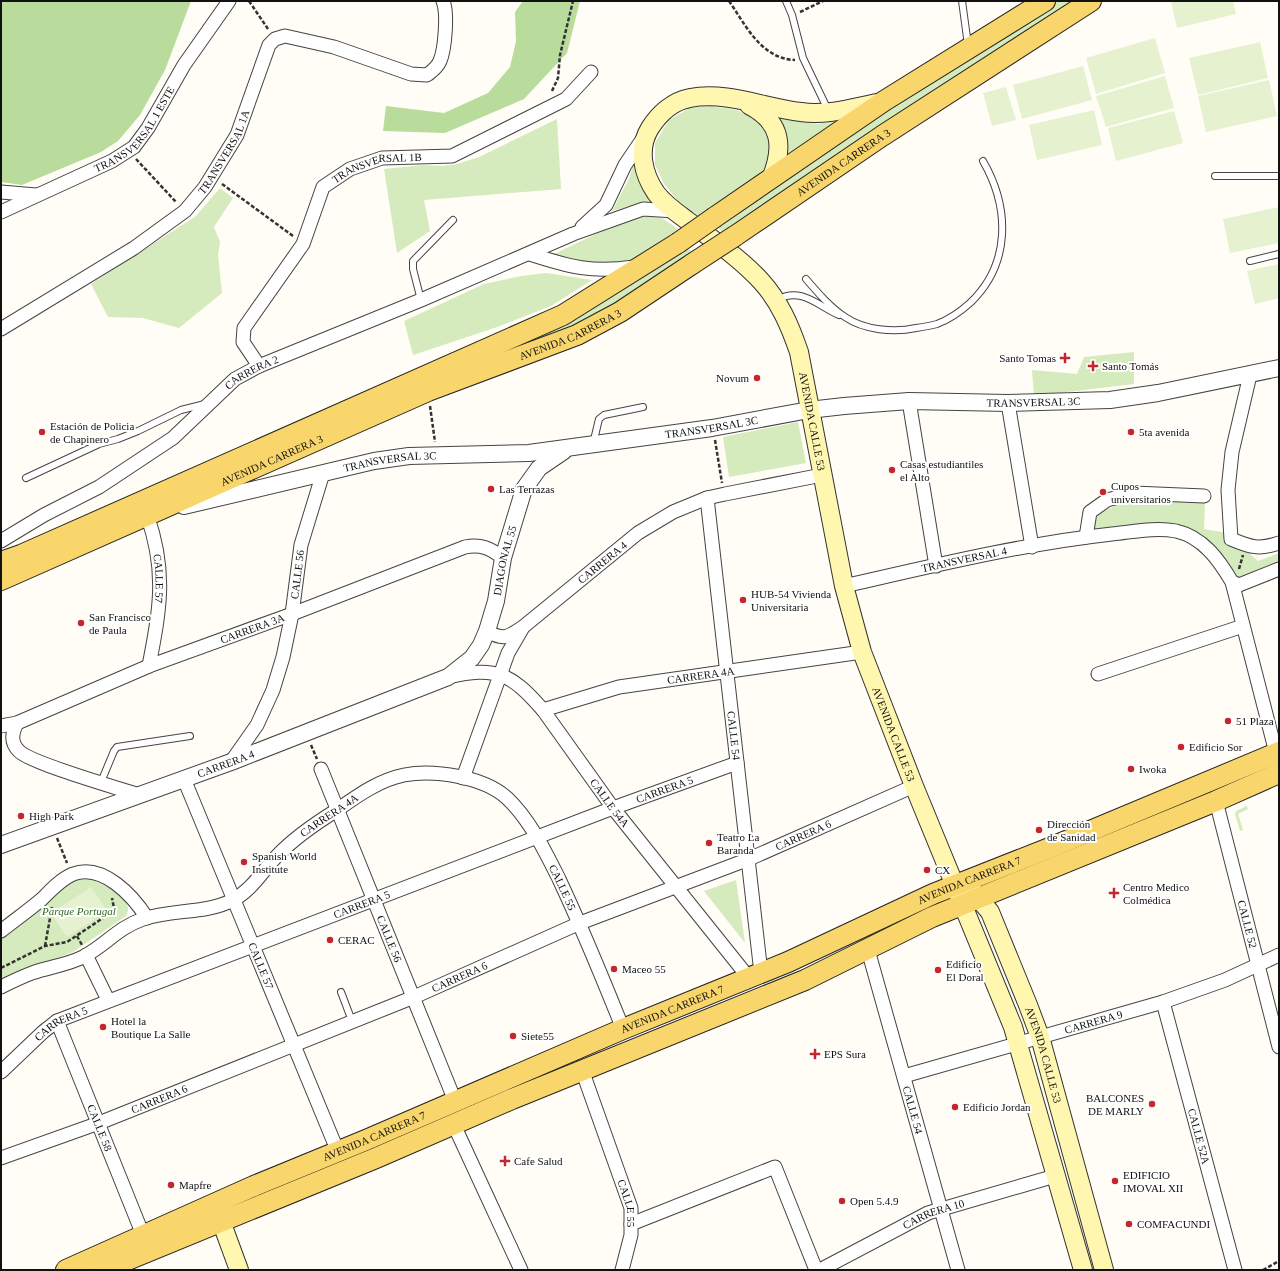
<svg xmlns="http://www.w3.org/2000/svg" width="1280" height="1271" viewBox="0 0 1280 1271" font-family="Georgia,serif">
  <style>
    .green { fill: #d5ebbd }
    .forest { fill: #b9dc9c }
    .pitch { fill: #e6f2cf }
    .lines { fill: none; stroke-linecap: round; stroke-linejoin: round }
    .service-casing { stroke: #444; stroke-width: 8 }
    .minor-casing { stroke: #444; stroke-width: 15 }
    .tertiary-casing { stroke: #444; stroke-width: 18 }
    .secondary-casing { stroke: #333; stroke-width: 20 }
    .primary-casing { stroke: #222; stroke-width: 22 }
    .path { stroke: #333; stroke-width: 2.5; stroke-dasharray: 4 2; stroke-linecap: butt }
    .service { stroke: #fff; stroke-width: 6 }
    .minor { stroke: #fff; stroke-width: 13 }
    .tertiary { stroke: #fff; stroke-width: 16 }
    .secondary { stroke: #fff6b0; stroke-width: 18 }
    .primary { stroke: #f9d66b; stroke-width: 20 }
    .primary-bridge-casing { stroke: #222; stroke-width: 22; stroke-linecap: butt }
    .primary-bridge { stroke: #f9d66b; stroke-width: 20 }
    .poi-dot { fill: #c4262e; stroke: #fff; stroke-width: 1.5 }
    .labels { text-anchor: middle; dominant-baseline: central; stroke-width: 4; stroke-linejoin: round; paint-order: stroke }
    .street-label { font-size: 11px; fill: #111; stroke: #fff }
    .poi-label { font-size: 11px; fill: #111; stroke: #fff; text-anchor: start }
    .park-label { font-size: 11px; font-style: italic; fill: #2f6b1f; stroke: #fff }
  </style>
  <rect width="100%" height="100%" fill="#fffdf5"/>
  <!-- green -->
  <path class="green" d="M1057,1H1081C960,76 840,152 723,233L717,226L776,183Z
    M711,106C720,108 733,108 741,112C769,126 784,153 758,177C744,190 716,205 699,216L679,202L664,184L655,165V143L669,120L690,108Z
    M777,113L817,124L842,120L787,158C787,139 786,130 777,113Z
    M557,119L561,189L424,200L430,231L397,253L384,169L423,165L444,166L457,164L479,157Z
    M635,158L653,203L639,204L612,211L629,179Z
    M220,188L233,198L214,227L220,242L218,255L222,293L179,328L143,318L108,317L91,284L196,216Z
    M646,216L662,218L678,229C656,245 631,266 602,265C585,265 567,259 550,256L625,220Z
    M685,247L695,253L603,315L418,387Z
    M546,273L592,280L551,306L497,327L413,355L404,321L484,284L521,276Z
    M1134,352V384L1034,396L1032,370L1077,374L1084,357Z
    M798,422L806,463L729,477L723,437Z
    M1134,498L1205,503L1204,529L1227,533L1258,561L1279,553V569L1243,584L1203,542L1167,526L1091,531L1099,513Z
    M1247,806L1248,809L1238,814L1243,830L1240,831L1235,814L1236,811Z
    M93,879C106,883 136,898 126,916L73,952L19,972L1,981V934L60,888L76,880Z
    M736,880L745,943L704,891Z"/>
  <!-- forest -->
  <path class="forest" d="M1,1H191L165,70L140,115L118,141L101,152L22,185L1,182Z
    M523,1H580L567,53L524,99L445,133L383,131L386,106L444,113L488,93L510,67L516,41L515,12Z"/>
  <!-- pitch -->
  <path class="pitch" d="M1171,1H1233L1236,14L1177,28Z
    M1155,38L1165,73L1096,94L1086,58Z
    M1260,42L1268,78L1198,95L1189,58Z
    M1083,66L1092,100L1022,119L1013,85Z
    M1165,76L1174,108L1106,127L1096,96Z
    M1269,80L1277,116L1206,132L1198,96Z
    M1006,87L1016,120L992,126L983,93Z
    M1094,110L1102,145L1037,160L1029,125Z
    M1174,111L1183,143L1116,161L1108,128Z
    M1279,207V243L1230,253L1223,219Z
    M1279,264V298L1255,304L1247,271Z
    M91,887L107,911L67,937L51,913Z"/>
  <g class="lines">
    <defs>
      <path id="service" d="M786,1L792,15L803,58L828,110
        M962,1L968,45
        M1215,176H1279
        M1250,261L1279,254
        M806,279C818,293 830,307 845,317C864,330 894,333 916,328C923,327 930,326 937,324C948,320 961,311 970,303C1011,264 1010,208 983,161
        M421,300L413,269V261L453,220
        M777,300C801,286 818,306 839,315
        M593,444L599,419L604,415L643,407
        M26,478L99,444L118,439L138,431L181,410L205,404
        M101,782L114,751L117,747L190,736
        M341,992L352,1021"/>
      <g id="minor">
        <path d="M1,192L36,195"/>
        <path id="s1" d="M1,212L112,161L134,147L148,128L184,65L229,1"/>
        <path d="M582,227L606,205L625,165L644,137"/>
        <path d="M530,254C570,267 592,273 634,267"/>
        <path id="s2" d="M1,329L134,248L185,211L205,187L237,135L269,45L275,39L285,36L334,47L411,74L427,75C432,71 437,68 440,61C445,49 448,13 443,1"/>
        <path id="s3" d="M259,366L243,342L244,328L303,244L323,187L350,169L382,158L452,156L566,99L591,72"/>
        <path d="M1250,375L1232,452L1228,490L1231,539C1250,547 1259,550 1279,543"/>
        <path d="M909,401L936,566"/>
        <path d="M1008,403L1032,547"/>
        <path id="s4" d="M707,498L761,973"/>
        <path id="s5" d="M147,515C167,571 160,609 149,666"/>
        <path d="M1086,537L1090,512L1107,500L1134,493L1204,496"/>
        <path id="s6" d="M1,541L44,515L99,487L173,438L235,379L259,366L421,300L573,234L643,209L675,211"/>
        <path d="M1232,582L1239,585L1279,569"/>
        <path id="s7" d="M844,586C932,566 1022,544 1112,534C1133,532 1155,527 1176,531C1203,537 1219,560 1232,582L1276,753"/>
        <path id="s8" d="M487,631C504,641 508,637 523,627L638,533L673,512L707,498L725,494L822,475"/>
        <path d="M1098,674L1243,626"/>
        <path id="s9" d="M448,677C496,666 511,673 543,710L613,808L749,978"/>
        <path id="s10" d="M543,710L619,687L862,652"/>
        <path d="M17,723C12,733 10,742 19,751C30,763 118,788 139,795"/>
        <path id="s11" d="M1,726L17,723L149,666L292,614L465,547C481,544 490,548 503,558"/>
        <path id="s12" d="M231,762L257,725L273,690L283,657L292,614L301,545L323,473"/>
        <path id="s13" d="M321,769L455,1101"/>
        <path d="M463,778L508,653L522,629"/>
        <path id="s14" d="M184,779L338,1152"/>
        <path id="s15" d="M1216,801L1279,1047"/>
        <path d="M1,931C15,920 29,910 42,899C51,890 61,879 73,874C103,863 133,896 147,918"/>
        <path id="s16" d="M868,950L958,1270"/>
        <path d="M86,955L108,1000"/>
        <path id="s17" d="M1,987C11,982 21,977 32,973C49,967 67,965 83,957C106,945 117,928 143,919C172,909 206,914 233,900C252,890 263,870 277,856C295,837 316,823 337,810C357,796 379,780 404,775C434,769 484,777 507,798C530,820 545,851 559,879C582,928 603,979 623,1029"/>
        <path id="s18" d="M1163,1002L1235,1270"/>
        <path id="s19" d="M57,1021L143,1235"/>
        <path id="s20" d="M582,1070L631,1208V1235L622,1270"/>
        <path id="s21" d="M1,1072L43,1032L57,1021L613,808L737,763"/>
        <path id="s22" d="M904,1076L1163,1002L1225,980L1279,955"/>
        <path d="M454,1125L521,1270"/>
        <path id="s23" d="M1,1158L99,1123L414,997L580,923L749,859L914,786"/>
        <path d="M631,1224L775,1167L816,1270"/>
        <path id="s24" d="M820,1270L928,1213L1055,1176"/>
      </g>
      <g id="tertiary">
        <path id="s25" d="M184,506L374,461L409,456L529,453L712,428L809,410L844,406L909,401L1008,403L1110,400L1158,393L1279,368"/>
        <path id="s26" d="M1,845L231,762L448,677L472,658L481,645L487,631L496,601L503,558L524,489L539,468L564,451"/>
      </g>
      <g id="secondary">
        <path id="s27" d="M882,102C855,107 828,116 801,112C765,108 727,91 690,98C673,101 659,114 650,128C637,149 643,174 656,193C665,205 677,213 688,221C713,240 740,258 761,281C780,302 790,326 799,352L844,586L862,652L914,786L1013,1027L1083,1270"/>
        <path d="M749,105C782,122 784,147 771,179"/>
        <path id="s28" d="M970,888L990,912L1028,1005L1040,1037L1104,1270"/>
        <path d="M221,1221L239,1270"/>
      </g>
      <g id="primary">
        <path d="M715,217L884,101L1045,1"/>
        <path id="s29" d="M735,236L882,136L1091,1"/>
        <path d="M1,562L21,555L563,315L678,243"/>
        <path id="s30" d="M1,580L428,391L577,335L620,312L692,264"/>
        <path id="s31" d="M66,1270L254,1186L366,1140L623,1029L788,962L933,894L1047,849L1279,752"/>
        <path d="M103,1270L376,1158L512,1099L805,980L932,917L1216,801L1279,773"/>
      </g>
    </defs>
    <!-- service casing -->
    <use href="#service" class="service-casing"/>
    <!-- minor casing -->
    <use href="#minor" class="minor-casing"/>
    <!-- tertiary casing -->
    <use href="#tertiary" class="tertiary-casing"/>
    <!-- secondary casing -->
    <use href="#secondary" class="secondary-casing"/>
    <!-- primary casing -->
    <use href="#primary" class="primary-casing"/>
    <!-- path -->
    <path class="path" d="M249,1L268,29
      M729,1C745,24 761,59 795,60
      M800,12L823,1
      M552,91L558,78L560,55L573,1
      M136,159L176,202
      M222,184L293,236
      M430,406L435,442
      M715,440L722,483
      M1239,569L1243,555
      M311,745L317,759
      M57,838L67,863
      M77,936L82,945
      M45,946L52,907
      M1,968L45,946L67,942L112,912L114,908L112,898
      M1263,1270L1279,1261"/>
    <!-- service -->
    <use href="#service" class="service"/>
    <!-- minor -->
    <use href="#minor" class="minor"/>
    <!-- tertiary -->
    <use href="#tertiary" class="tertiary"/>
    <!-- secondary -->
    <use href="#secondary" class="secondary"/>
    <!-- primary -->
    <use href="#primary" class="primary"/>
    <defs>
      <path id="primary-bridge" d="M678,243L715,217
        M692,264L735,236"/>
    </defs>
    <!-- primary-bridge casing -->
    <use href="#primary-bridge" class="primary-bridge-casing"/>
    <!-- primary-bridge -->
    <use href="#primary-bridge" class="primary-bridge"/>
  </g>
  <!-- markers -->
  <g class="poi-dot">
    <path d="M1063 352h4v4h4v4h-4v4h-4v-4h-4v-4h4z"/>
    <path d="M1091 360h4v4h4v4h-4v4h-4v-4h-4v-4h4z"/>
    <circle cx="757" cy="378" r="4"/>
    <circle cx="42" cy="432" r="4"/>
    <circle cx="1131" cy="432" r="4"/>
    <circle cx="892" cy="470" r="4"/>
    <circle cx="491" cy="489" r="4"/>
    <circle cx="1103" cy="492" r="4"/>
    <circle cx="743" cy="600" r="4"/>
    <circle cx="81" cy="623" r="4"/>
    <circle cx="1228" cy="721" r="4"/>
    <circle cx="1181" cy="747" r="4"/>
    <circle cx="1131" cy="769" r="4"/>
    <circle cx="21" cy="816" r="4"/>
    <circle cx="1039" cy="830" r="4"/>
    <circle cx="709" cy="843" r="4"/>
    <circle cx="244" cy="862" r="4"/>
    <circle cx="927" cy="870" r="4"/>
    <path d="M1112 887h4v4h4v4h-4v4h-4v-4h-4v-4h4z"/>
    <circle cx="330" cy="940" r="4"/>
    <circle cx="614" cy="969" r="4"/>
    <circle cx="938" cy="970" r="4"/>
    <circle cx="103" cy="1027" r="4"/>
    <circle cx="513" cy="1036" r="4"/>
    <path d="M813 1048h4v4h4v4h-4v4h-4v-4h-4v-4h4z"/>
    <circle cx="1152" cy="1104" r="4"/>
    <circle cx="955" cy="1107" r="4"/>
    <path d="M503 1155h4v4h4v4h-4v4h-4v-4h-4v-4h4z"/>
    <circle cx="1115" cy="1181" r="4"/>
    <circle cx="171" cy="1185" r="4"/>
    <circle cx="842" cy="1201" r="4"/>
    <circle cx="1129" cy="1224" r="4"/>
  </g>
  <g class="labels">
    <!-- street labels -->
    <g class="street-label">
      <text stroke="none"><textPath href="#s1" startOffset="161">TRANSVERSAL 1 ESTE</textPath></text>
      <text stroke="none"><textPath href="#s2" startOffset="290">TRANSVERSAL 1A</textPath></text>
      <text stroke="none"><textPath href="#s29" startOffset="131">AVENIDA CARRERA 3</textPath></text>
      <text stroke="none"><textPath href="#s3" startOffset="265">TRANSVERSAL 1B</textPath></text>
      <text stroke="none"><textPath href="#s30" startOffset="620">AVENIDA CARRERA 3</textPath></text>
      <text stroke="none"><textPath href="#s6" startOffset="304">CARRERA 2</textPath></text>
      <text stroke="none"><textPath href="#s25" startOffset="859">TRANSVERSAL 3C</textPath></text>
      <text stroke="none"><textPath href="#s27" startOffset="604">AVENIDA CALLE 53</textPath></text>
      <text stroke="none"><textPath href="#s25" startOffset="535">TRANSVERSAL 3C</textPath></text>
      <text stroke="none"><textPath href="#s30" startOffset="296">AVENIDA CARRERA 3</textPath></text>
      <text stroke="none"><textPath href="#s25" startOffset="211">TRANSVERSAL 3C</textPath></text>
      <text stroke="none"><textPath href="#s7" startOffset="123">TRANSVERSAL 4</textPath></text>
      <text stroke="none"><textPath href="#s26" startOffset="612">DIAGONAL 55</textPath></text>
      <text stroke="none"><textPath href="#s8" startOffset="142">CARRERA 4</textPath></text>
      <text stroke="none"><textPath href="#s12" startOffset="202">CALLE 56</textPath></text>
      <text stroke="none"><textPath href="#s5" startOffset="65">CALLE 57</textPath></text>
      <text stroke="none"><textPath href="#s11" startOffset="270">CARRERA 3A</textPath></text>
      <text stroke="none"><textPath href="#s10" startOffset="162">CARRERA 4A</textPath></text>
      <text stroke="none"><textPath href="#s27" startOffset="928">AVENIDA CALLE 53</textPath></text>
      <text stroke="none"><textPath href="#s4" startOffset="239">CALLE 54</textPath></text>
      <text stroke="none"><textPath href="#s26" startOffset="239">CARRERA 4</textPath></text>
      <text stroke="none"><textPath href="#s21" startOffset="726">CARRERA 5</textPath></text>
      <text stroke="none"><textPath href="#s9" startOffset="223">CALLE 54A</textPath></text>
      <text stroke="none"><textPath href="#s17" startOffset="380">CARRERA 4A</textPath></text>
      <text stroke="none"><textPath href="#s23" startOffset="865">CARRERA 6</textPath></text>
      <text stroke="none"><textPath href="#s31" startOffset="984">AVENIDA CARRERA 7</textPath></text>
      <text stroke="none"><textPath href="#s17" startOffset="680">CALLE 55</textPath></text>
      <text stroke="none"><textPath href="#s21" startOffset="402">CARRERA 5</textPath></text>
      <text stroke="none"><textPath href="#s15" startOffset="127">CALLE 52</textPath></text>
      <text stroke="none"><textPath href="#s13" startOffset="183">CALLE 56</textPath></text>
      <text stroke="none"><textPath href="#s14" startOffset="202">CALLE 57</textPath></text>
      <text stroke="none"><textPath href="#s23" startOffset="493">CARRERA 6</textPath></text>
      <text stroke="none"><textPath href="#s31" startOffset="660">AVENIDA CARRERA 7</textPath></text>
      <text stroke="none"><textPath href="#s22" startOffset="197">CARRERA 9</textPath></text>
      <text stroke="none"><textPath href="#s21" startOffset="78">CARRERA 5</textPath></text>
      <text stroke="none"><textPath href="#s28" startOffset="184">AVENIDA CALLE 53</textPath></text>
      <text stroke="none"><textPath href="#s23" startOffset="169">CARRERA 6</textPath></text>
      <text stroke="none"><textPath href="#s16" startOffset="166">CALLE 54</textPath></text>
      <text stroke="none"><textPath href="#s19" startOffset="115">CALLE 58</textPath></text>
      <text stroke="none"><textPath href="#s31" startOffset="336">AVENIDA CARRERA 7</textPath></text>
      <text stroke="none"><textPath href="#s18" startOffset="139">CALLE 52A</textPath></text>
      <text stroke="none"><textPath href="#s20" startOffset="141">CALLE 55</textPath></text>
      <text stroke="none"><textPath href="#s24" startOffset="127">CARRERA 10</textPath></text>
    </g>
    <!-- poi labels -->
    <g class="poi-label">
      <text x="1056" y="358" text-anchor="end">Santo Tomas</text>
      <text x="1102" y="366">Santo Tomás</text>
      <text x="749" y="378" text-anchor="end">Novum</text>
      <text x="50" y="426">Estación de Policia<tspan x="50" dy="13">de Chapinero</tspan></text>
      <text x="1139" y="432">5ta avenida</text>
      <text x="900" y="464">Casas estudiantiles<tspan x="900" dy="13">el Alto</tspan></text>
      <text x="1111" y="486">Cupos<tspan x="1111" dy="13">universitarios</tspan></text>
      <text x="499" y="489">Las Terrazas</text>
      <text x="751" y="594">HUB-54 Vivienda<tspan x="751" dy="13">Universitaria</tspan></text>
      <text x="89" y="617">San Francisco<tspan x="89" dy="13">de Paula</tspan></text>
      <text x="1236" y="721">51 Plaza</text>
      <text x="1189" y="747">Edificio Sor</text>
      <text x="1139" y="769">Iwoka</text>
      <text x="29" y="816">High Park</text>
      <text x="1047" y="824">Dirección<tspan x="1047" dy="13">de Sanidad</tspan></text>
      <text x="717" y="837">Teatro La<tspan x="717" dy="13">Baranda</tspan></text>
      <text x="252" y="856">Spanish World<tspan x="252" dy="13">Institute</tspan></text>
      <text x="935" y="870">CX</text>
      <text x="1123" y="887">Centro Medico<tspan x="1123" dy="13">Colmédica</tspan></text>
      <text x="338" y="940">CERAC</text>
      <text x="946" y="964">Edificio<tspan x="946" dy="13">El Doral</tspan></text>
      <text x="622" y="969">Maceo 55</text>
      <text x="111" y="1021">Hotel la<tspan x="111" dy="13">Boutique La Salle</tspan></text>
      <text x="521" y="1036">Siete55</text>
      <text x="824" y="1054">EPS Sura</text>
      <text x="1144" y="1098" text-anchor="end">BALCONES<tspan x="1144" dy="13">DE MARLY</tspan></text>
      <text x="963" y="1107">Edificio Jordan</text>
      <text x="514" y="1161">Cafe Salud</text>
      <text x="1123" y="1175">EDIFICIO<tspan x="1123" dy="13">IMOVAL XII</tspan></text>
      <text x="179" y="1185">Mapfre</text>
      <text x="850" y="1201">Open 5.4.9</text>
      <text x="1137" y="1224">COMFACUNDI</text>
    </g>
    <!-- park labels -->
    <g class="park-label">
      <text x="79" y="911">Parque Portugal</text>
    </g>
  </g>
  <!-- border -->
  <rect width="1280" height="1271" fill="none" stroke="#111111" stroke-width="4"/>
</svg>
